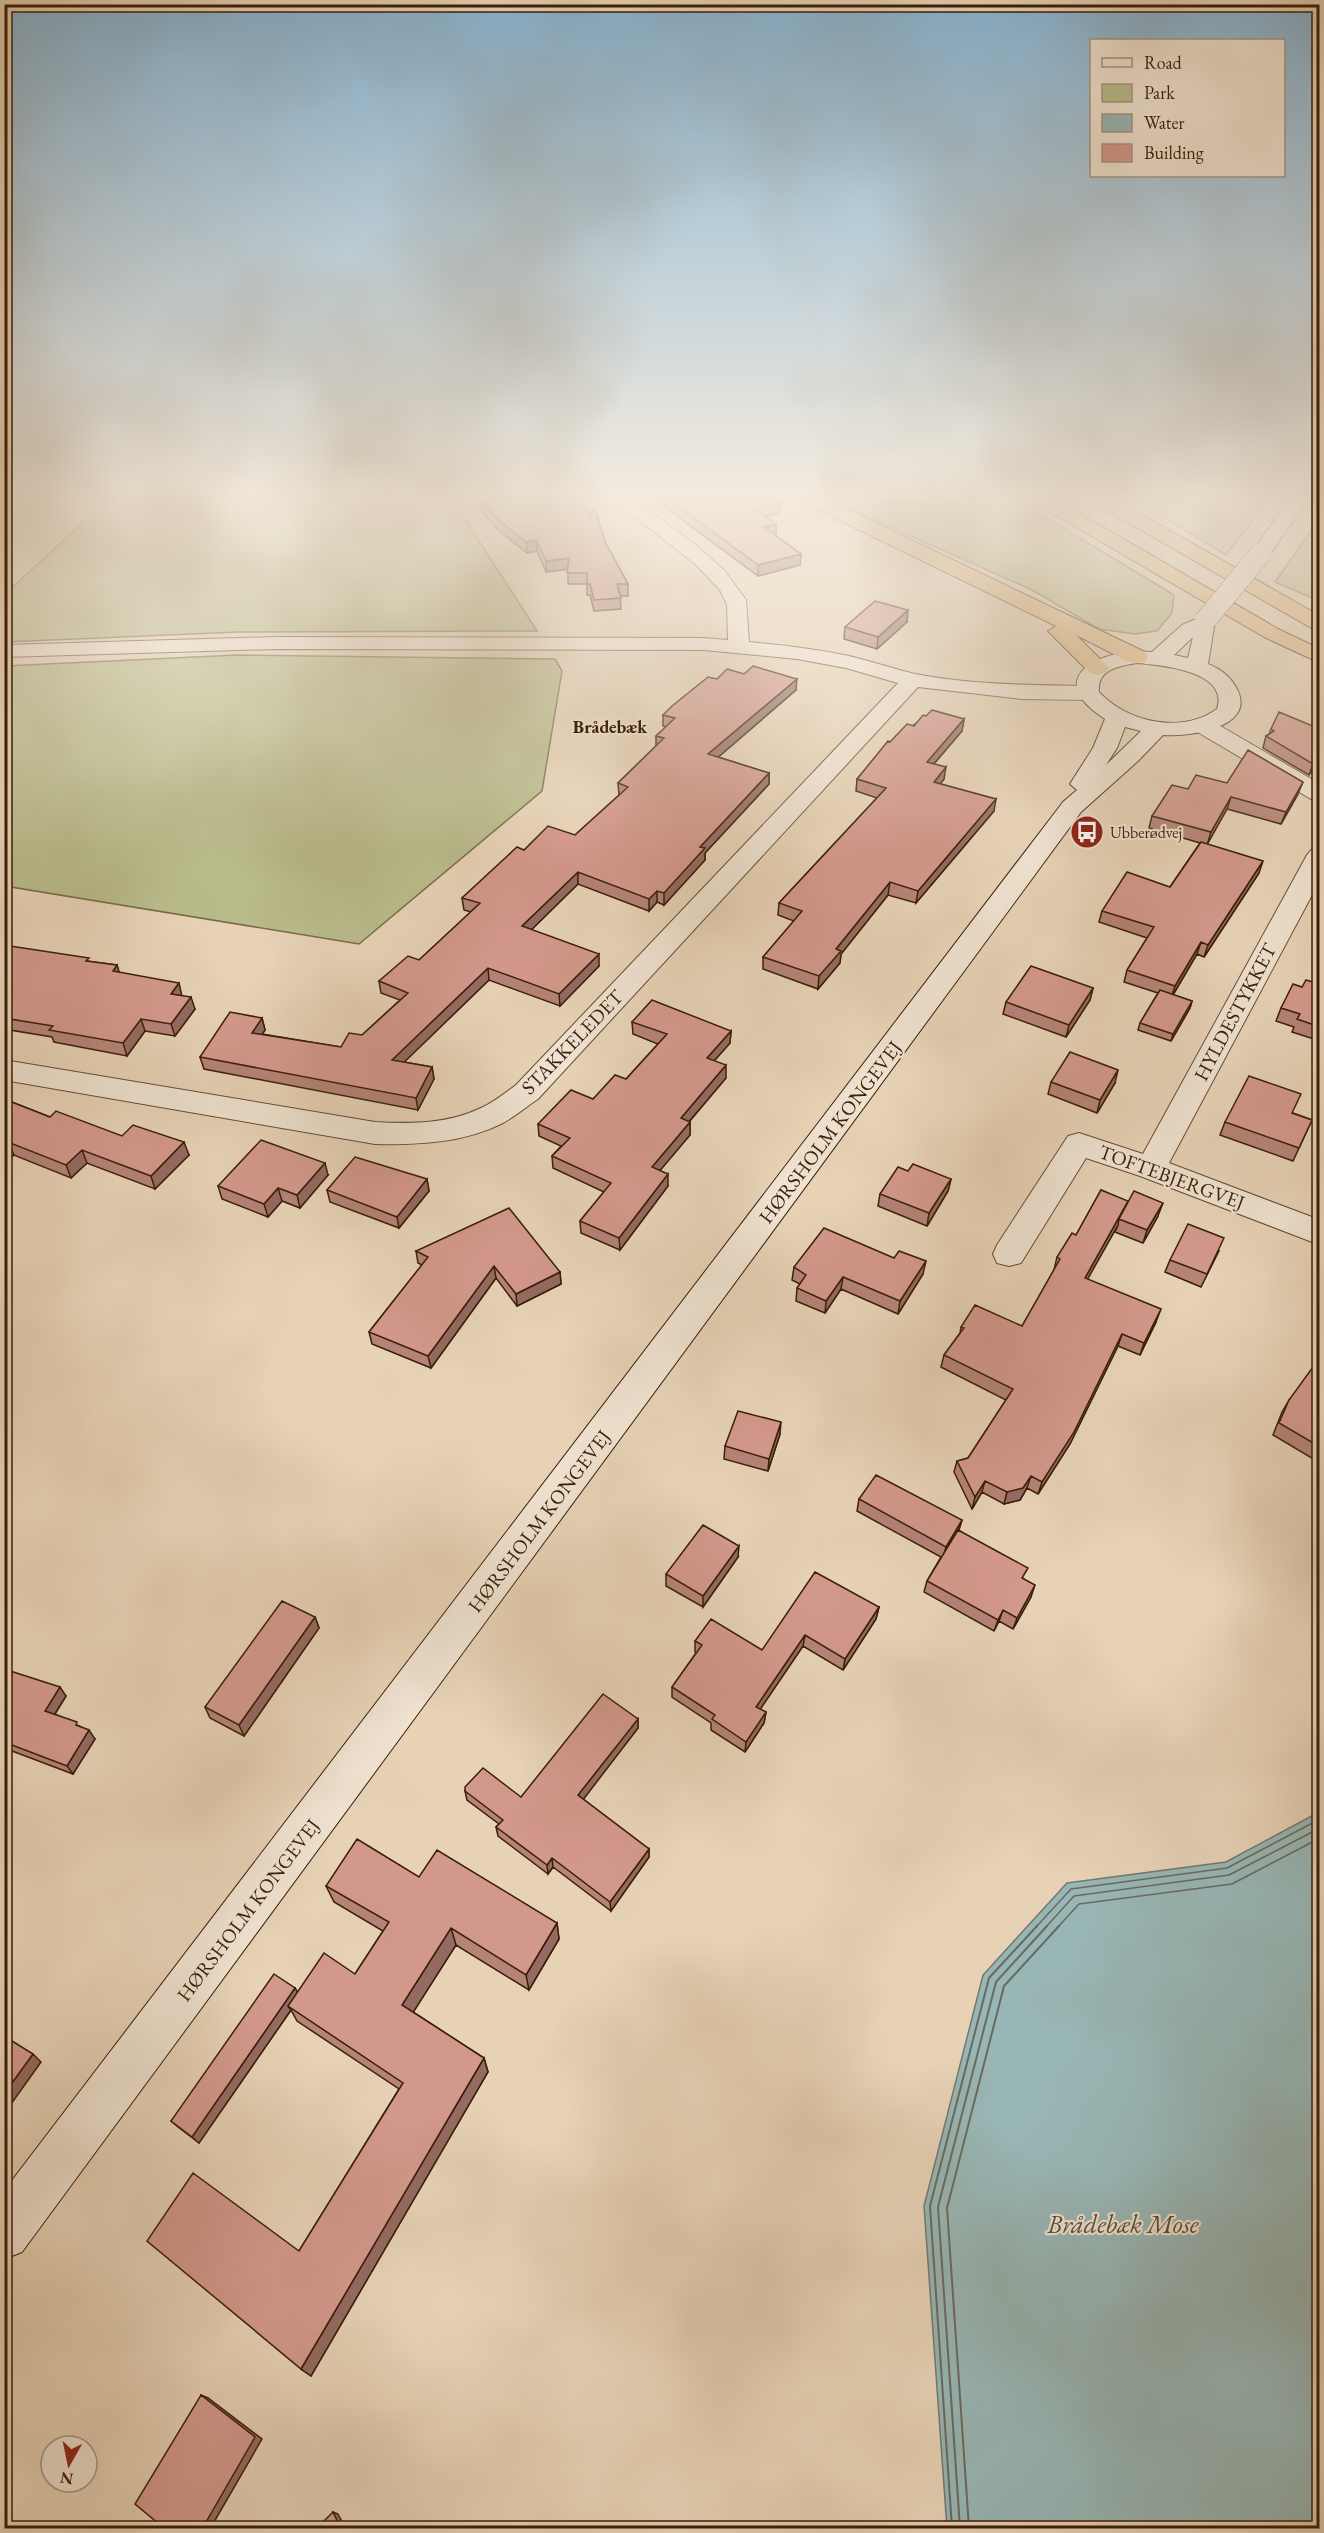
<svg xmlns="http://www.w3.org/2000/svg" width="1324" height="2533" viewBox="0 0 1324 2533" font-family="'EB Garamond',serif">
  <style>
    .green { fill: #b9bb8b; stroke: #7a6c49; stroke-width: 1.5 }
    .water { fill: #98b6b5; stroke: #72796f; stroke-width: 1.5 }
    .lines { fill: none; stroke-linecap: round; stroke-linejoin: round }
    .shore-far1 { stroke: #696a5e; stroke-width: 1.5 }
    .shore { stroke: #696a5e; stroke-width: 2 }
    .minor-casing { stroke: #654b33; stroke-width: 2 }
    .secondary-casing { stroke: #3a1e07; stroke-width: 2 }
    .motorway-casing { stroke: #3a1e07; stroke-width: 2 }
    .minor { fill: #efe2d0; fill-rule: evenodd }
    .secondary { fill: #efe2d0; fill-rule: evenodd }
    .motorway { fill: #e4b97b; fill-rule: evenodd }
    .secondary-bridge-casing { stroke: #3a1e07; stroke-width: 22; stroke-linecap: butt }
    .secondary-bridge { stroke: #efe2d0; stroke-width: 21 }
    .wall { fill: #b58378; stroke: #3a1e07; stroke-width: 1.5 }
    .shaded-wall { fill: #946a62; stroke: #3a1e07; stroke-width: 1.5 }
    .building { fill: #d3988c; stroke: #3a1e07; stroke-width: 1.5 }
    .labels { text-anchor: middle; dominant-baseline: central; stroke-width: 4.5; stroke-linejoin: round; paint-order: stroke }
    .far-poi-label { font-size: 16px; fill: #3a1e07; stroke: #efe2d0; text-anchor: start }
    .far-quarter-label { font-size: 18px; font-weight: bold; fill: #3a1e07; stroke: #efe2d0 }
    .street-label { font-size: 20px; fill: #3a1e07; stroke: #efe2d0 }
    .near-water-label { font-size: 26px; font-style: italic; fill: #564c3b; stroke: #efe2d0 }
  </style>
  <rect width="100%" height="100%" fill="#e7d2b6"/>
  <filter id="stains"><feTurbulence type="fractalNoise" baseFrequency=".00333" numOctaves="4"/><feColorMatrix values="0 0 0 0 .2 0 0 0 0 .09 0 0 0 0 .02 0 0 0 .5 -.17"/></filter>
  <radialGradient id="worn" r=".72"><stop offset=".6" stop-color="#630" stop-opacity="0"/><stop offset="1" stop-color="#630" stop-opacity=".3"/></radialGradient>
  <!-- green -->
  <path class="green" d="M109,499H452L537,631L238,632L5,642V594Z
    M833,499H1015L1174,595L1172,613L1157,631L1135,634L1099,629L1032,590L859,513Z
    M1134,499H1269L1226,555Z
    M1319,520L1320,601H1319L1275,582Z
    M237,655L555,659L562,671L542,791L359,944L5,886V666Z"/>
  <!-- water -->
  <path class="water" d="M1319,1812V2528H947L924,2206L983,1975L1067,1883L1226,1862Z"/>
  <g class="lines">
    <!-- shore-far1 -->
    <path class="shore-far1" d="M1036,1927L1071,1889L1227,1868L1320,1819
      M1046,1927L1074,1896L1229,1875L1320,1828
      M1058,1927L1079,1904L1232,1884L1320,1838"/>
    <!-- shore -->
    <path class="shore" d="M952,2528L930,2206L989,1978L1037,1926
      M960,2528L938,2207L996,1982L1047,1926
      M969,2528L947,2208L1004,1986L1059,1926"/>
    <defs>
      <path id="minor" d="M612,499H633L692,542L724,570L746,600L749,642C783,645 816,649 849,656C871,661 893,669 915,674C972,685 1031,685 1088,686L1096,688L1099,693L1096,698L1088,700L1022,699L918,687L538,1099C526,1107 515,1116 503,1123C463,1143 418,1145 375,1144L4,1080V1060L375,1122C411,1124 448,1124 481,1108C494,1102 505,1093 516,1085L898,683L846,668L797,659L704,650L277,649L4,657V645L277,637L704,638L728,640L727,605L720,590L695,564Z
        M1202,718L1210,720L1320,784V801L1311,799L1194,730L1191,725L1194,720Z
        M1320,848V880L1169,1163L1320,1220V1245L1140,1176L1086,1158L1021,1263L1009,1266L997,1263L993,1254L997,1245L1068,1136L1079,1133L1143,1154L1307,855L1311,850Z"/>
      <path id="secondary" d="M1290,499H1308L1268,557H1254L1251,553Z
        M1205,615L1212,617L1215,621L1208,664C1221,669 1232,678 1238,691C1255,729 1186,737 1163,735L1138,761L1081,812L22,2252L4,2259V2191L1063,802L1077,790L1070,784L1093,748L1105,719C1038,676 1105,647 1152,652L1182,625ZM1193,637L1188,658L1174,655ZM1137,663C1160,665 1230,671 1217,709C1182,734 1128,723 1099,692C1097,669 1119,666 1137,663ZM1125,727L1141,731L1106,765L1117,748Z"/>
      <path id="motorway" d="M802,499H826L1145,652L1148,657L1145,662L1137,663L1129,662L1076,635L1109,668L1106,673L1098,675L1090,673L1048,631L1056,626L804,503Z
        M1033,499H1055L1278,629L1320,649V663L1264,637L1035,503Z
        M1092,499H1114L1320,616V631L1313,629L1094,503Z"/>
    </defs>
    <!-- minor casing -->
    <use href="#minor" class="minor-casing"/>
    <!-- secondary casing -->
    <use href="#secondary" class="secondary-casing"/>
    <!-- motorway casing -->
    <use href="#motorway" class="motorway-casing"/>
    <!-- minor -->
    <use href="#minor" class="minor"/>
    <!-- secondary -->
    <use href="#secondary" class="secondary"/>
    <!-- motorway -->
    <use href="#motorway" class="motorway"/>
    <defs>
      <path id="secondary-bridge" d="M1205,621L1261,553"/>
    </defs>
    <!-- secondary-bridge casing -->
    <use href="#secondary-bridge" class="secondary-bridge-casing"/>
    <!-- secondary-bridge -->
    <use href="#secondary-bridge" class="secondary-bridge"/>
  </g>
  <!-- wall -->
  <path class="wall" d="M479,499H581L628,584V596H620L621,609L594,611L590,595H587V584H568V569L546,572L537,551L527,553L498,530L482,511Z
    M654,499H776L780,513L765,517L776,535H775L801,554L800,565L758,576Z
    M907,622L877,649L844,639L845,627Z
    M717,679L796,690L718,757L769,773V784L705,853V860L664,905L657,902L649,911L578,884L531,930L599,966L560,1006L489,980L404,1062L432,1067L434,1079L418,1110L204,1069L200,1057L262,1018L265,1030L262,1034L341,1047L362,1035L400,1000L381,993L379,981L419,960L471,912L464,910L462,898L524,850L575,835L619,795L618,783L656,746V736L666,727L663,726V715Z
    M926,716L964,719L962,731L934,764L944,779L940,784L994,811L916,903L888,895L841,954L840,963L818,989L763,969V957L794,921L778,915L779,903L877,798L856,791L857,779L890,742Z
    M1271,729H1320V769L1315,766L1309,775L1263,748L1266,736L1269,734Z
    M1227,783L1298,794L1281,824L1227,809L1207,844L1259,873L1204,957L1197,954L1173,995L1192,1001L1190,1008L1171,1041L1138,1030L1140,1023L1158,993L1124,982L1127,970L1147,938L1099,922L1102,911L1170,887L1200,843L1149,828L1152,816L1188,789Z
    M4,950L117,965L119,973L182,996L195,1009L175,1036L145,1031L127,1056L54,1042L52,1037L4,1029Z
    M1320,984V1041L1292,1032L1294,1027L1276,1021L1281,1008L1302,987Z
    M1093,988L1090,1000L1066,1037L1003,1014L1006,1002Z
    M632,1022L731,1031L730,1043L714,1061L726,1078L689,1122H690V1135L660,1170L668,1186L620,1250L581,1233L580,1221L604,1192L553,1168L552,1156L561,1146L539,1136L538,1124L593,1099L626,1079L658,1044L633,1034Z
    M1051,1082L1115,1083L1097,1113L1048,1094Z
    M4,1099L50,1117L189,1155L155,1189L87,1163L71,1178L14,1155L4,1163Z
    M1293,1113L1312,1120L1293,1161L1220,1135L1225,1122Z
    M908,1171L951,1179L948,1191L927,1226L878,1206L880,1194Z
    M328,1175L300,1208L282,1201L268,1217L222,1199L218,1186Z
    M427,1179L429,1191L399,1228L330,1202L327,1190Z
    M1320,1179V1192L1315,1190Z
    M1101,1190L1158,1216L1143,1243L1115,1232L1118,1225L1087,1279L1156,1322L1140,1355L1118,1346L1070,1444L1038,1494L1027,1488L1020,1500L1004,1504L982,1492L972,1509L954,1472L957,1461L968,1458L1006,1400L941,1367L944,1355L960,1333L961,1327L1022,1326L1054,1270L1057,1257L1076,1235Z
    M416,1251L560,1272L561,1284L517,1306L496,1278L431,1368L372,1344L369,1332L422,1265L418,1263Z
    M1219,1251L1201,1287L1165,1272L1170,1260Z
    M794,1267L923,1274L898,1314L841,1289L825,1313L796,1301L797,1288L800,1284L792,1280Z
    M1320,1370V1463L1273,1435L1282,1412L1289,1400Z
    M780,1434L768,1471L724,1459L725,1446Z
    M859,1499L962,1520L959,1530L1024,1579L1031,1597L1013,1629L999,1621L994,1631L924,1592L927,1581L941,1557L857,1511Z
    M738,1557L703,1607L666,1586V1574Z
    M879,1607L876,1619L843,1670L803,1646L760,1709L766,1712L764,1723L745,1752L711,1730V1723L672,1697V1687L696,1653L695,1652V1641L762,1650Z
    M315,1617L319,1628L244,1736L210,1718L205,1707Z
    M4,1669L66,1696L55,1714L81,1727L95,1739L73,1774L4,1748Z
    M638,1719V1728L583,1799L649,1849V1857L611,1911L553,1867L548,1874L498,1836L496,1827L499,1824L467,1800L465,1791L521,1797Z
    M419,1877L557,1923L559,1939L529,1990L456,1945L413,2012L484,2058L488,2072L311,2376L301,2369L299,2251L399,2089L297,2021L291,2010L199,2143L178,2127L171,2121L295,1988L297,1992L355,1974L383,1931L334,1902L326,1886Z"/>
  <!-- shaded-wall -->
  <path class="shaded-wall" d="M4,499H14L4,507Z
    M780,502V513L754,519V509Z
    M776,524V535L764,538V527Z
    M536,540L537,551L527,553L526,542Z
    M801,554L800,565L758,576V565Z
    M569,558V569L546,572V561Z
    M908,610L907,622L877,649L878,637Z
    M797,679L796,690L708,766V754Z
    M964,719L962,731L925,774L927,762Z
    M1319,754L1315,766L1309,775L1313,764Z
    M946,767L944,779L933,794L934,782Z
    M769,773V784L705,853V860L664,905V893L700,847Z
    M1303,782L1298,794L1281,824L1286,812Z
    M1231,797L1227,809L1207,845L1211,832Z
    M996,799L994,811L916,903L918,891Z
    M1263,861L1259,873L1204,957L1208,945Z
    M578,872V884L523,938L522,926Z
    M890,882L888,895L841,954L840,963L818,989L819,976L836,949Z
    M657,891V902L649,911V899Z
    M1201,942L1197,954L1171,998L1175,986Z
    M599,954V966L560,1006L559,994Z
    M117,965L121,978L113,971Z
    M488,968L489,980L394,1072L392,1060Z
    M179,983L182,996L171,994Z
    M1093,988L1090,1000L1066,1037L1069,1025Z
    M191,997L195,1009L175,1036L171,1024Z
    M1192,1001L1190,1008L1171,1041L1173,1034Z
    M262,1018L265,1030L255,1045L252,1033Z
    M141,1019L145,1031L127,1056L123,1043Z
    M731,1031L730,1043L706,1070L707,1058Z
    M726,1065V1078L681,1131V1118Z
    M432,1067L434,1079L418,1110L416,1098Z
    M1118,1070L1115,1083L1097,1113L1100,1100Z
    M690,1122V1135L652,1180V1167Z
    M8,1142L14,1155L4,1163V1145Z
    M184,1142L189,1155L155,1189L151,1176Z
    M82,1150L87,1163L71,1178L66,1165Z
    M325,1163L328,1175L300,1208L297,1195Z
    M668,1174V1186L620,1250L619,1238Z
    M427,1179L429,1191L399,1228L397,1217Z
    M951,1179L948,1191L927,1226L929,1213Z
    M278,1188L282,1201L268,1217L264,1204Z
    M1128,1201L1124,1213L1119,1219L1118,1225L1081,1291L1085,1278Z
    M1163,1203L1158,1216L1143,1243L1147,1230Z
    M926,1261L923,1274L898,1314L900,1301Z
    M494,1266L496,1278L431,1368L428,1356Z
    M560,1272L561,1284L517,1306L516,1294Z
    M843,1277L841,1289L825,1313L826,1301Z
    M1161,1309L1156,1322L1140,1355L1144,1343Z
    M1122,1334L1118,1346L1070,1444L1038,1494L1042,1482Z
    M781,1422L780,1434L768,1471L769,1459Z
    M1031,1476L1027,1488L1020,1500L1004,1504L1007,1492Z
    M985,1481L982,1492L972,1509L975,1497Z
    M962,1520L958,1532L943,1558L946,1547Z
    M739,1546L738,1557L703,1607V1596Z
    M1035,1585L1031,1597L1013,1629L1017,1618Z
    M879,1607L876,1619L843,1670L845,1659Z
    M1003,1610L999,1621L994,1631L998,1620Z
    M315,1617L319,1628L244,1736L239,1725Z
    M805,1635L803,1646L755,1717L756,1707Z
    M60,1687L66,1696L51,1720L45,1711Z
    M766,1712L764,1723L745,1752L746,1742Z
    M638,1719V1728L579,1805L578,1795Z
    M89,1730L95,1739L73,1774L67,1766Z
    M649,1849V1857L611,1911L610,1902Z
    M552,1858L553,1867L548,1874L547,1865Z
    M557,1923L559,1939L529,1990L526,1975Z
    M451,1928L456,1945L409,2019L402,2005Z
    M295,1988L300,1996L288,2006L291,2010L199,2143L192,2137Z
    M33,2054L41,2062L4,2114V2094Z
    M484,2058L488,2072L311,2376L301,2369Z
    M201,2395L208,2398L262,2439L210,2529H202Z
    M333,2512L338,2514L346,2529H341Z"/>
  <!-- building -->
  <path class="building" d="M481,499H581L591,517L592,509H595L605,542L628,584H617L621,598L594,600L590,584H587V573H567L569,558L546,561L536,540L526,542L497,519Z
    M668,499H776L780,502L754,509L776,524L764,527L801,554L758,565Z
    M875,601L908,610L878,637L845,627Z
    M753,666L797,679L708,754L769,773L700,847L705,848L664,893L657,891L649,899L578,872L522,926L599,954L559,994L488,968L392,1060L432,1067L416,1098L200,1057L230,1012L262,1018L252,1033L341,1047L349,1033L362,1035L408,993L379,981L408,956L419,960L480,903L462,898L517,847L524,850L548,826L575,835L628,787L618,783L664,738L656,736L675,718L663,715L672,706L708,677L717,679L727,669L744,674Z
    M932,710L964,719L927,762L946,767L934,782L996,799L918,891L890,882L836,949L841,951L819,976L763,957L802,911L779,903L886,788L857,779L888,741L890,742L907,724L914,726L923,715L926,716Z
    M1279,712L1320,729V755L1319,754L1313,764L1266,736L1274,731L1271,729Z
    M1248,750L1303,782L1286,812L1231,797L1211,832L1152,816L1172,785L1188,789L1196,775L1227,783Z
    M1201,842L1263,861L1208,945L1201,942L1175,986L1127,970L1154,927L1102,911L1127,872L1170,887Z
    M10,946L89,958L86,961L117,965L113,971L179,983L171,994L191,997L171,1024L141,1019L123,1043L49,1030L53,1026L4,1018V950H7Z
    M1031,966L1093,988L1069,1025L1006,1002Z
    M1306,980L1320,984V1027L1297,1019L1300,1014L1281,1008L1293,984L1302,987Z
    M1160,990L1192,1001L1173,1034L1140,1023Z
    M652,1000L731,1031L707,1058L726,1065L681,1118L690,1122L652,1167L668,1174L619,1238L580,1221L611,1183L552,1156L570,1138L538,1124L571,1090L593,1099L615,1075L626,1079L667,1034L632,1022Z
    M1070,1052L1118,1070L1100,1100L1051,1082Z
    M1249,1076L1301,1094L1292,1113L1312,1120L1299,1148L1225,1122Z
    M4,1099L50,1117L56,1111L122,1136L133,1125L184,1142L151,1176L82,1150L66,1165L8,1142L4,1145Z
    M261,1140L325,1163L297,1195L278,1188L264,1204L218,1186Z
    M355,1157L427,1179L397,1217L327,1190Z
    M913,1164L951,1179L929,1213L880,1194L898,1167L908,1171Z
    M1101,1190L1128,1201L1085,1278L1161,1309L1144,1343L1122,1334L1074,1432L1042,1482L1031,1476L1023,1488L1007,1492L985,1481L975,1497L957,1461L968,1458L1013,1389L944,1355L964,1328L961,1327L975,1305L1022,1326L1060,1259L1057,1257L1072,1233L1076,1235Z
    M1134,1191L1163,1203L1147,1230L1119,1219Z
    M509,1208L560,1272L516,1294L494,1266L428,1356L369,1332L428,1257L416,1251Z
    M1188,1224L1224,1238L1207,1274L1170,1260Z
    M824,1228L894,1258L899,1251L926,1261L900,1301L843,1277L826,1301L797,1288L806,1275L794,1267Z
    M1313,1367L1320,1370V1447L1279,1423L1289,1400Z
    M738,1411L781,1422L769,1459L725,1446Z
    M876,1475L962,1520L946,1547L859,1499Z
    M703,1525L739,1546L703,1596L666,1574Z
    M958,1530L1028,1568L1022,1578L1035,1585L1017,1618L1003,1610L998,1620L927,1581Z
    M815,1572L879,1607L845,1659L805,1635L756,1707L766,1712L746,1742L712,1719L715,1715L672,1687L702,1645L695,1641L711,1619L762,1650Z
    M282,1601L315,1617L239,1725L205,1707Z
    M4,1669L60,1687L45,1711L77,1722L76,1725L89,1730L67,1766L4,1742Z
    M603,1694L638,1719L578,1795L649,1849L610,1902L552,1858L547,1865L496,1827L503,1820L465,1791V1787L483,1768L521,1797Z
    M357,1839L419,1877L437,1850L557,1923L526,1975L451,1928L402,2005L484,2058L301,2369L147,2241L193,2173L299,2251L403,2083L288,2006L324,1953L355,1974L389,1922L326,1886Z
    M274,1974L295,1988L192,2137L171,2121Z
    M4,2036L33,2054L4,2094Z
    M201,2395L255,2437L202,2529H165L135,2504Z
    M333,2512L341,2529H316Z"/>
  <!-- sky -->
  <linearGradient id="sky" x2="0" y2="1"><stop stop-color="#88b5d4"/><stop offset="0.58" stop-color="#f4ebde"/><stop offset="1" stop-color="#f4ebde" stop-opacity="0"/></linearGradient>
  <rect width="1324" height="854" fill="url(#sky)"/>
  <!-- icons -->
  <defs>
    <symbol id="bus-disc" viewBox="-11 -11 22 22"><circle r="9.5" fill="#8f2418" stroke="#efe2d0"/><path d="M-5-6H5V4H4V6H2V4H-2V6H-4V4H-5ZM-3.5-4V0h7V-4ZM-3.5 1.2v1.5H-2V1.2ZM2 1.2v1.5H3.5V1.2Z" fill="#fff"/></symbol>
  </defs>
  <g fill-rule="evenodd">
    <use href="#bus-disc" x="1068" y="813" width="38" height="38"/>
  </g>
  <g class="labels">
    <!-- far-poi labels -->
    <g class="far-poi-label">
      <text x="1110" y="832">Ubberødvej</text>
    </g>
    <!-- far-quarter labels -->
    <g class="far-quarter-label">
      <text x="610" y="726">Brådebæk</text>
    </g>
    <!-- street labels -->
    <g class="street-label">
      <text transform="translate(1235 1012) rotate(-62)">HYLDESTYKKET</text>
      <text transform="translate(572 1042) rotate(-46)">STAKKELEDET</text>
      <text transform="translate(830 1132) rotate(-53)">HØRSHOLM KONGEVEJ</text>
      <text transform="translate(1172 1177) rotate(20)">TOFTEBJERGVEJ</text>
      <text transform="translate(539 1521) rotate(-53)">HØRSHOLM KONGEVEJ</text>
      <text transform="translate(248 1910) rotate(-53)">HØRSHOLM KONGEVEJ</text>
    </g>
    <!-- near-water labels -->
    <g class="near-water-label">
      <text x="1123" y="2224">Brådebæk Mose</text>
    </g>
  </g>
  <!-- margin -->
  <rect width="1324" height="2533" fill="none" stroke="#e7d2b6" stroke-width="24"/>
  <rect x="6" y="6" width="1312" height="2521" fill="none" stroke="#3a1e07" stroke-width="3"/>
  <rect x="12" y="12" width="1300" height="2509" fill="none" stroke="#3a1e07" stroke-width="1.5"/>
  <!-- legend -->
  <rect x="1090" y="39" width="195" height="138" fill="#efe2d0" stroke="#a79480" stroke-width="1.5"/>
  <rect x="1102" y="58" width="30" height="9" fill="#efe2d0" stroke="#a79480" stroke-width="1.5"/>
  <text x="1144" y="69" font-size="18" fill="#3a1e07">Road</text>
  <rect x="1102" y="84" width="30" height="18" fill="#b9bb8b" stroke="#a79480" stroke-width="1.5"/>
  <text x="1144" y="99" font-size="18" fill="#3a1e07">Park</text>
  <rect x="1102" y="114" width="30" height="18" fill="#98b6b5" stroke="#a79480" stroke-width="1.5"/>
  <text x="1144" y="129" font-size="18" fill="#3a1e07">Water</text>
  <rect x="1102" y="144" width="30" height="18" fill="#d3988c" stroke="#a79480" stroke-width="1.5"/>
  <text x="1144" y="159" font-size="18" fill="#3a1e07">Building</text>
  <!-- north arrow -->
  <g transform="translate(69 2464) rotate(189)"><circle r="28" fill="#efe2d0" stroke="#a79480" stroke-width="1.5"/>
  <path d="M0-4.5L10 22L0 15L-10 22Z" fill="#8f2418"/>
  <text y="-9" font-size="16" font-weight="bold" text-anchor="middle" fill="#3a1e07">N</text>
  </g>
  <rect width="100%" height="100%" filter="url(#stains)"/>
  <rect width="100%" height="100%" fill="url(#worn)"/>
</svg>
